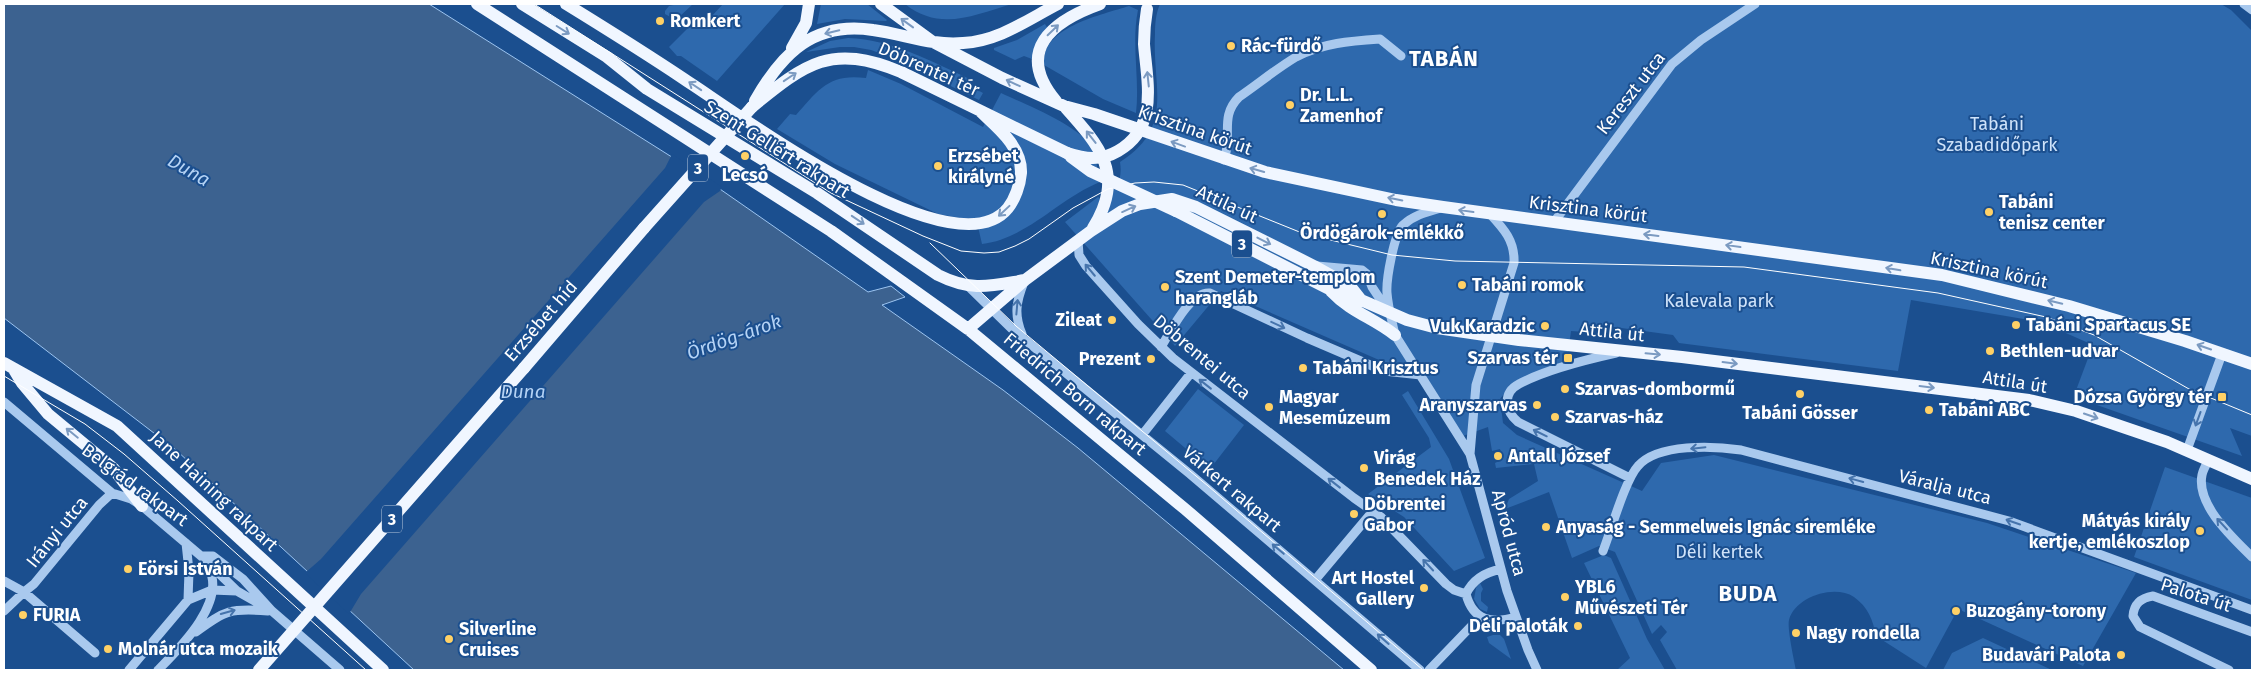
<svg xmlns="http://www.w3.org/2000/svg" width="2256" height="674" viewBox="0 0 2256 674" font-family="'Fira Sans',sans-serif">
  <style>
    .green { fill: #2e69ad }
    .water { fill: #3c6290; stroke: #9cc4f0 }
    .pier { fill: #1b4f8f }
    .lines { fill: none; stroke-linecap: round; stroke-linejoin: round }
    .minor { stroke: #a9c9ee; stroke-width: 9 }
    .major { stroke: #f0f6ff; stroke-width: 12 }
    .tram { stroke: #fff; stroke-width: 1 }
    .major-bridge { stroke: #f0f6ff; stroke-width: 12 }
    .oneway { stroke: #7b9ac1 }
    .oneway2 { stroke: #4674ac }
    .poi-dot { fill: #ffd166; stroke: #1b4f8f; stroke-width: 2 }
    .labels { text-anchor: middle; dominant-baseline: central; stroke-width: 4; stroke-linejoin: round; paint-order: stroke }
    .shield { fill: #1b4f8f; stroke: #bbcadd; stroke-width: 1 }
    .shield-label { font-size: 16px; font-weight: bold; fill: #fff }
    .poi-label { font-size: 18px; font-weight: bold; fill: #fff; stroke: #1b4f8f; text-anchor: start }
    .street-label { font-size: 18px; fill: #fff; stroke: #1b4f8f }
    .park-label { font-size: 18px; fill: #cfe3fa; stroke: #1b4f8f }
    .water-label { font-size: 19px; font-style: italic; fill: #b5d3f5; stroke: #1b4f8f }
    .district-label { font-size: 22px; font-weight: bold; letter-spacing: 1px; fill: #fff; stroke: #1b4f8f }
  </style>
  <rect width="100%" height="100%" fill="#1b4f8f"/>
  <!-- green -->
  <path class="green" d="M678,4H693L678,18L674,19L665,14V11L669,6Z
    M723,4H785L717,81L681,56H677L669,47L691,25L696,27L707,17H711Z
    M821,4H867L887,20L886,21L845,19L817,24Z
    M905,4H1012C974,15 940,32 905,4Z
    M1160,4H2221L2231,10L2252,31V436L2230,428L2242,456L2077,398L2075,393L2093,345L2059,330L2054,324L1911,300L1898,371L1679,343L1673,335L1592,324L1586,332L1571,331L1567,361L1511,385L1500,399L1503,423L1517,435L1642,491L1661,463L1714,455L1987,523L2136,573L2083,666L1958,609L1926,668L1876,636C1873,620 1868,607 1854,597C1834,584 1795,597 1789,620C1787,628 1794,660 1796,670H1677L1660,640L1667,632L1661,625L1652,634L1615,552L1599,546L1572,558L1549,492L1505,509L1509,499L1538,481L1534,464L1496,468L1495,463L1503,459L1500,449L1492,451L1488,427L1463,436L1418,365L1386,363L1221,291L1175,346L1065,222L1098,197L1101,199C1116,190 1123,181 1120,162C1175,127 1152,87 1155,34C1155,23 1156,13 1160,4Z
    M1129,6L1138,10C1131,44 1140,79 1136,113L1103,99L1044,65C1040,27 1102,15 1129,6Z
    M1045,24L1048,29L1034,48L1032,59L1024,56L1015,60L994,50V48L1017,40Z
    M848,38C894,40 930,61 972,80L970,86L983,93L979,100L896,59L871,50L854,47H840L806,52L830,41Z
    M868,70L901,84L983,127L1001,93C1024,104 1081,126 1092,148C1097,157 1097,172 1100,182C1058,199 1028,238 982,244L976,218H960L938,214L835,164L777,129L790,114L796,115C818,90 829,73 866,78Z
    M1198,389L1244,425L1210,469L1165,431Z
    M1408,391L1449,459L1485,558L1454,571L1404,517L1368,494L1431,447L1429,438L1402,395Z
    M2165,467L2252,498V600L2134,557Z
    M1604,555L1611,558L1647,639L1665,670H1617L1630,658L1584,563Z
    M1480,583L1483,589L1481,593V601L1488,607L1487,612L1480,609L1474,599L1476,588Z
    M1493,635H1500L1504,639L1511,659L1489,643L1487,637Z
    M1983,638L2052,670H1943L1952,653Z"/>
  <!-- water -->
  <path class="water" d="M4,4H429L694,171L868,292L891,286L905,297L882,305L1003,390L1078,448L1344,670H414L176,450L4,318Z"/>
  <!-- pier -->
  <path class="pier" d="M672,154L722,187L720,191L704,202L361,594L349,614L305,573L321,559L665,168Z"/>
  <g class="lines">
    <!-- minor -->
    <path class="minor" d="M2244,4L2252,10
      M1224,160C1233,136 1219,117 1239,97C1258,84 1276,69 1296,57C1322,43 1351,41 1380,39L1401,56
      M1441,208C1427,212 1414,215 1403,225C1394,234 1386,280 1387,293C1388,307 1392,321 1395,335L1470,454L1507,591L1528,650L1537,670
      M1554,222L1672,64L1701,40L1755,4
      M1078,240L1079,255L1086,266L1138,324L1173,358L1354,498L1381,517L1446,584L1454,590L1466,594
      M1317,266L1362,270L1367,274L1372,287L1388,311
      M968,286L1013,330L1190,474L1420,670
      M1022,334C1014,315 1016,302 1024,282
      M1161,347C1171,331 1190,291 1210,293L1307,338L1384,371L1421,375
      M1616,353C1589,359 1543,371 1519,384C1502,393 1505,411 1518,422L1630,478
      M4,402L112,493L131,499L142,506L201,556L237,591L272,611
      M1142,435L1191,373
      M2187,450L2222,354
      M1470,454L1476,385L1514,263C1515,241 1504,229 1490,214
      M2208,461C2206,465 2203,470 2202,475C2196,505 2233,538 2252,557
      M186,543L189,571L188,600
      M1603,551C1611,531 1625,480 1638,466C1658,443 1714,446 1741,450L2009,521L2252,610
      M201,556H213L243,579L272,611L340,670
      M1501,569C1486,572 1473,579 1466,594C1473,621 1492,624 1516,617
      M1315,580L1373,511
      M4,581L24,592L95,653
      M4,611L24,592L34,584L99,505L112,493
      M196,632C225,610 231,608 268,611
      M129,670L188,600L212,590L237,591
      M158,670C180,648 228,601 208,567
      M1429,670L1480,617
      M2229,670L2140,627L2133,616C2134,603 2141,598 2153,596L2252,632"/>
    <!-- major -->
    <path class="major" d="M477,4L831,231L968,329L1185,509L1371,670
      M522,4L607,57L647,89L817,193L938,275C972,292 990,286 1025,280
      M566,4C605,28 645,53 684,79C737,113 954,275 1008,208C1015,199 1020,185 1021,173C1022,147 998,128 981,112
      M881,4L933,42L1002,78L1064,106L1094,114L1265,172L1396,200L1443,207L1942,275L2069,306L2185,341L2252,364
      M792,48L806,23L809,4
      M755,101C782,53 814,21 873,30C904,34 932,46 963,43C999,41 1027,20 1058,4
      M1056,101C1014,51 1052,21 1100,4
      M1064,106C1100,146 1126,175 1093,228
      M752,107C806,63 831,43 901,72L1067,153
      M1176,211L1329,289L1361,300
      M1331,291C1352,313 1372,317 1395,335
      M968,329L1025,280L1091,231L1122,211L1140,204L1172,199L1196,207L1314,266L1350,286L1361,300L1407,320L1437,328L1519,340L1682,357L2029,400L2076,411L2167,442L2252,479
      M4,363L117,426L383,670
      M13,368L22,383L48,414L113,468L142,506
      M524,368L644,228"/>
    <!-- tram -->
    <path class="tram" d="M534,4L831,193L923,236L961,251L984,253L999,252L1015,246L1029,239L1073,208L1108,189L1135,183L1154,182L1183,185L1302,233L1392,255L1455,261L1744,267L1938,293L2046,317L2065,324L2094,335L2189,389L2252,415
      M930,243L1016,326L1208,486L1423,670
      M4,376L85,424L124,454L178,501L366,670"/>
    <!-- major-bridge -->
    <path class="major-bridge" d="M1067,153C1085,159 1101,161 1118,151C1159,128 1147,82 1144,44C1144,32 1145,21 1147,9
      M1071,157L1090,171L1176,211
      M644,228L752,107
      M259,670L524,368"/>
  </g>
  <!-- one-way arrows -->
  <defs><path id="oneway-shaft" d="M-6 0H5M1.5-3L5.5 0L1.5 3" fill="none" stroke-width="1.6" stroke-linecap="round" stroke-linejoin="round" transform="scale(1.25)"/></defs>
  <g class="oneway">
    <use href="#oneway-shaft" transform="translate(907 23) rotate(-144)"/>
    <use href="#oneway-shaft" transform="translate(563 30) rotate(32)"/>
    <use href="#oneway-shaft" transform="translate(1053 30) rotate(-44)"/>
    <use href="#oneway-shaft" transform="translate(832 32) rotate(167)"/>
    <use href="#oneway-shaft" transform="translate(790 77) rotate(-34)"/>
    <use href="#oneway-shaft" transform="translate(1148 79) rotate(-96)"/>
    <use href="#oneway-shaft" transform="translate(1013 83) rotate(-155)"/>
    <use href="#oneway-shaft" transform="translate(695 86) rotate(-146)"/>
    <use href="#oneway-shaft" transform="translate(1091 137) rotate(-128)"/>
    <use href="#oneway-shaft" transform="translate(1178 144) rotate(-160)"/>
    <use href="#oneway-shaft" transform="translate(1257 170) rotate(-164)"/>
    <use href="#oneway-shaft" transform="translate(1395 199) rotate(-169)"/>
    <use href="#oneway-shaft" transform="translate(1129 209) rotate(-24)"/>
    <use href="#oneway-shaft" transform="translate(1004 211) rotate(137)"/>
    <use href="#oneway-shaft" transform="translate(1466 211) rotate(-172)"/>
    <use href="#oneway-shaft" transform="translate(858 220) rotate(34)"/>
    <use href="#oneway-shaft" transform="translate(1651 235) rotate(-173)"/>
    <use href="#oneway-shaft" transform="translate(1264 241) rotate(27)"/>
    <use href="#oneway-shaft" transform="translate(1733 246) rotate(-172)"/>
    <use href="#oneway-shaft" transform="translate(1893 269) rotate(-170)"/>
    <use href="#oneway-shaft" transform="translate(2055 302) rotate(-166)"/>
    <use href="#oneway-shaft" transform="translate(2204 347) rotate(-161)"/>
    <use href="#oneway-shaft" transform="translate(1653 354) rotate(5)"/>
    <use href="#oneway-shaft" transform="translate(1730 363) rotate(7)"/>
    <use href="#oneway-shaft" transform="translate(1927 387) rotate(7)"/>
    <use href="#oneway-shaft" transform="translate(2091 416) rotate(19)"/>
    <use href="#oneway-shaft" transform="translate(72 433) rotate(-141)"/>
  </g>
  <g class="oneway2">
    <use href="#oneway-shaft" transform="translate(1090 270) rotate(-130)"/>
    <use href="#oneway-shaft" transform="translate(1017 307) rotate(-85)"/>
    <use href="#oneway-shaft" transform="translate(1278 325) rotate(25)"/>
    <use href="#oneway-shaft" transform="translate(1205 384) rotate(-142)"/>
    <use href="#oneway-shaft" transform="translate(2198 419) rotate(110)"/>
    <use href="#oneway-shaft" transform="translate(1540 433) rotate(-154)"/>
    <use href="#oneway-shaft" transform="translate(1698 448) rotate(174)"/>
    <use href="#oneway-shaft" transform="translate(1856 480) rotate(-165)"/>
    <use href="#oneway-shaft" transform="translate(1334 483) rotate(-142)"/>
    <use href="#oneway-shaft" transform="translate(2013 522) rotate(-161)"/>
    <use href="#oneway-shaft" transform="translate(2222 524) rotate(-133)"/>
    <use href="#oneway-shaft" transform="translate(1278 549) rotate(-140)"/>
    <use href="#oneway-shaft" transform="translate(1428 565) rotate(-133)"/>
    <use href="#oneway-shaft" transform="translate(228 612) rotate(-16)"/>
    <use href="#oneway-shaft" transform="translate(1383 639) rotate(-139)"/>
  </g>
  <!-- markers -->
  <g class="poi-dot">
    <circle cx="660" cy="21" r="5"/>
    <circle cx="1231" cy="46" r="5"/>
    <circle cx="1290" cy="105" r="5"/>
    <circle cx="745" cy="156" r="5"/>
    <circle cx="938" cy="166" r="5"/>
    <circle cx="1989" cy="212" r="5"/>
    <circle cx="1382" cy="214" r="5"/>
    <circle cx="1462" cy="285" r="5"/>
    <circle cx="1165" cy="287" r="5"/>
    <circle cx="1112" cy="320" r="5"/>
    <circle cx="2016" cy="325" r="5"/>
    <circle cx="1545" cy="326" r="5"/>
    <circle cx="1990" cy="351" r="5"/>
    <rect x="1563" y="353" width="10" height="10" rx="2.5"/>
    <circle cx="1151" cy="359" r="5"/>
    <circle cx="1303" cy="368" r="5"/>
    <circle cx="1565" cy="389" r="5"/>
    <circle cx="1800" cy="394" r="5"/>
    <rect x="2217" y="392" width="10" height="10" rx="2.5"/>
    <circle cx="1537" cy="405" r="5"/>
    <circle cx="1269" cy="407" r="5"/>
    <circle cx="1929" cy="410" r="5"/>
    <circle cx="1555" cy="417" r="5"/>
    <circle cx="1498" cy="456" r="5"/>
    <circle cx="1364" cy="468" r="5"/>
    <circle cx="1354" cy="514" r="5"/>
    <circle cx="1546" cy="527" r="5"/>
    <circle cx="2200" cy="531" r="5"/>
    <circle cx="128" cy="569" r="5"/>
    <circle cx="1424" cy="588" r="5"/>
    <circle cx="1565" cy="597" r="5"/>
    <circle cx="1956" cy="611" r="5"/>
    <circle cx="23" cy="615" r="5"/>
    <circle cx="1578" cy="626" r="5"/>
    <circle cx="1796" cy="633" r="5"/>
    <circle cx="449" cy="639" r="5"/>
    <circle cx="108" cy="649" r="5"/>
    <circle cx="2121" cy="655" r="5"/>
  </g>
  <g class="labels">
    <!-- shield labels -->
    <g class="shield">
      <rect x="688" y="154.5" width="20" height="27" rx="4"/>
      <rect x="1232" y="230.5" width="20" height="27" rx="4"/>
      <rect x="382" y="505.5" width="20" height="27" rx="4"/>
    </g>
    <g class="shield-label">
      <text x="698" y="168">3</text>
      <text x="1242" y="244">3</text>
      <text x="392" y="519">3</text>
    </g>
    <!-- poi labels -->
    <g class="poi-label">
      <text x="670" y="21">Romkert</text>
      <text x="1241" y="46">Rác-fürdő</text>
      <text x="1300" y="95">Dr. L.L.<tspan x="1300" dy="21">Zamenhof</tspan></text>
      <text x="948" y="156">Erzsébet<tspan x="948" dy="21">királyné</tspan></text>
      <text x="745" y="175" text-anchor="middle">Lecsó</text>
      <text x="1999" y="202">Tabáni<tspan x="1999" dy="21">tenisz center</tspan></text>
      <text x="1382" y="233" text-anchor="middle">Ördögárok-emlékkő</text>
      <text x="1175" y="277">Szent Demeter-templom<tspan x="1175" dy="21">harangláb</tspan></text>
      <text x="1472" y="285">Tabáni romok</text>
      <text x="1102" y="320" text-anchor="end">Zileat</text>
      <text x="2026" y="325">Tabáni Spartacus SE</text>
      <text x="1535" y="326" text-anchor="end">Vuk Karadzic</text>
      <text x="2000" y="351">Bethlen-udvar</text>
      <text x="1558" y="358" text-anchor="end">Szarvas tér</text>
      <text x="1141" y="359" text-anchor="end">Prezent</text>
      <text x="1313" y="368">Tabáni Krisztus</text>
      <text x="1575" y="389">Szarvas-dombormű</text>
      <text x="1279" y="397">Magyar<tspan x="1279" dy="21">Mesemúzeum</tspan></text>
      <text x="2212" y="397" text-anchor="end">Dózsa György tér</text>
      <text x="1527" y="405" text-anchor="end">Aranyszarvas</text>
      <text x="1939" y="410">Tabáni ABC</text>
      <text x="1800" y="413" text-anchor="middle">Tabáni Gösser</text>
      <text x="1565" y="417">Szarvas-ház</text>
      <text x="1508" y="456">Antall József</text>
      <text x="1374" y="458">Virág<tspan x="1374" dy="21">Benedek Ház</tspan></text>
      <text x="1364" y="504">Döbrentei<tspan x="1364" dy="21">Gabor</tspan></text>
      <text x="2190" y="521" text-anchor="end">Mátyás király<tspan x="2190" dy="21">kertje, emlékoszlop</tspan></text>
      <text x="1556" y="527">Anyaság - Semmelweis Ignác síremléke</text>
      <text x="138" y="569">Eörsi István</text>
      <text x="1414" y="578" text-anchor="end">Art Hostel<tspan x="1414" dy="21">Gallery</tspan></text>
      <text x="1575" y="587">YBL6<tspan x="1575" dy="21">Művészeti Tér</tspan></text>
      <text x="1966" y="611">Buzogány-torony</text>
      <text x="33" y="615">FURIA</text>
      <text x="1568" y="626" text-anchor="end">Déli paloták</text>
      <text x="459" y="629">Silverline<tspan x="459" dy="21">Cruises</tspan></text>
      <text x="1806" y="633">Nagy rondella</text>
      <text x="118" y="649">Molnár utca mozaik</text>
      <text x="2111" y="655" text-anchor="end">Budavári Palota</text>
    </g>
    <!-- street labels -->
    <g class="street-label">
      <text transform="translate(929 69) rotate(24)">Döbrentei tér</text>
      <text transform="translate(1631 93) rotate(-52)">Kereszt utca</text>
      <text transform="translate(1195 130) rotate(19)">Krisztina körút</text>
      <text transform="translate(777 149) rotate(32)">Szent Gellért rakpart</text>
      <text transform="translate(1227 204) rotate(25)">Attila út</text>
      <text transform="translate(1588 209) rotate(7)">Krisztina körút</text>
      <text transform="translate(1989 270) rotate(12)">Krisztina körút</text>
      <text transform="translate(541 321) rotate(-49)">Erzsébet híd</text>
      <text transform="translate(1612 332) rotate(6)">Attila út</text>
      <text transform="translate(1202 357) rotate(40)">Döbrentei utca</text>
      <text transform="translate(2015 382) rotate(9)">Attila út</text>
      <text transform="translate(1075 394) rotate(40)">Friedrich Born rakpart</text>
      <text transform="translate(135 485) rotate(36)">Belgrád rakpart</text>
      <text transform="translate(1945 487) rotate(14)">Váralja utca</text>
      <text transform="translate(1232 489) rotate(40)">Várkert rakpart</text>
      <text transform="translate(214 491) rotate(43)">Jane Haining rakpart</text>
      <text transform="translate(57 532) rotate(-51)">Irányi utca</text>
      <text transform="translate(1509 533) rotate(75)">Apród utca</text>
      <text transform="translate(2196 595) rotate(18)">Palota út</text>
    </g>
    <!-- park labels -->
    <g class="park-label">
      <text x="1997" y="124">Tabáni<tspan x="1997" dy="21">Szabadidőpark</tspan></text>
      <text x="1719" y="301">Kalevala park</text>
      <text x="1719" y="552">Déli kertek</text>
    </g>
    <!-- water labels -->
    <g class="water-label">
      <text transform="translate(189 170) rotate(30)">Duna</text>
      <text transform="translate(734 337) rotate(-20)">Ördög-árok</text>
      <text x="523" y="391">Duna</text>
    </g>
    <!-- district labels -->
    <g class="district-label">
      <text x="1444" y="58">TABÁN</text>
      <text x="1748" y="593">BUDA</text>
    </g>
  </g>
  <!-- border -->
  <rect width="2256" height="674" fill="none" stroke="#ffffff" stroke-width="10"/>
</svg>
